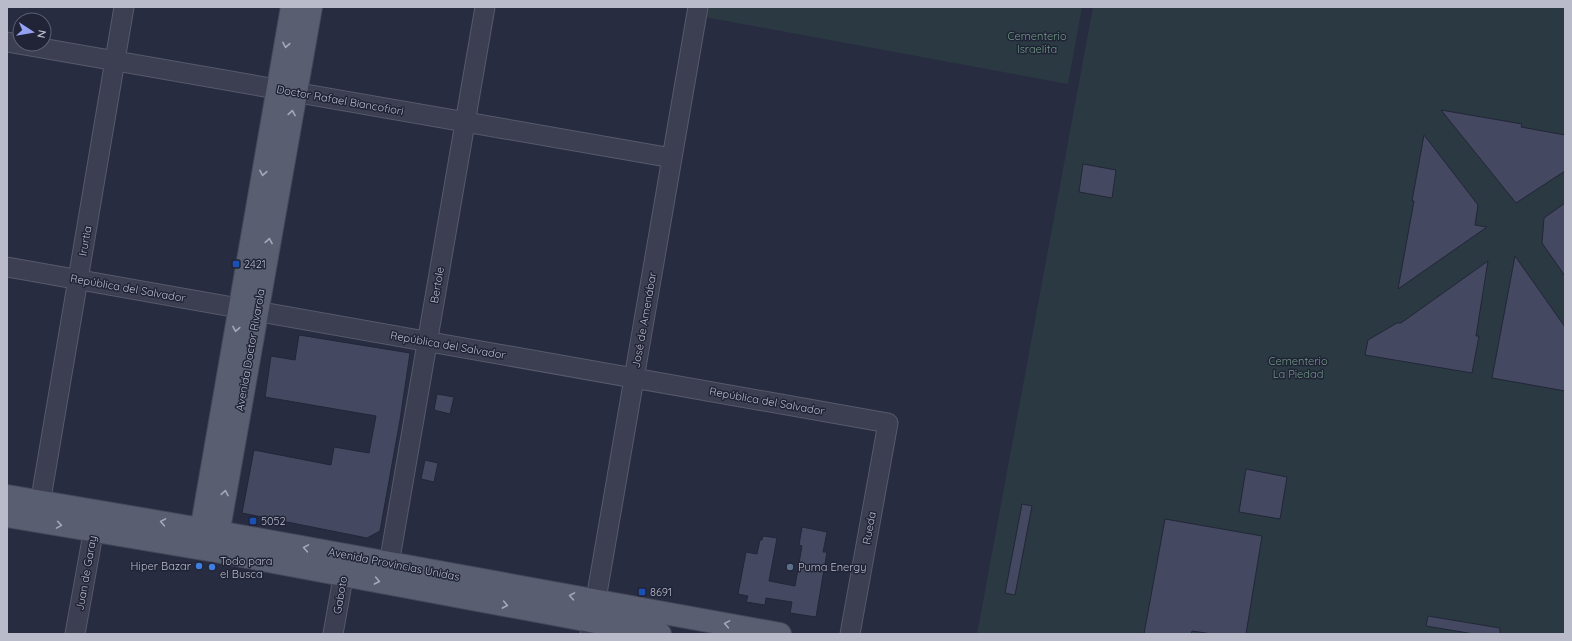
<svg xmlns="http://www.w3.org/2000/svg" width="1572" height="641" viewBox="0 0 1572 641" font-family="Quicksand,sans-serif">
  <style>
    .green { fill: #2a3942 }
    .building { fill: #444961; stroke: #222638 }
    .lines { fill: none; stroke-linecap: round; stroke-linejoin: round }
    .minor-casing { stroke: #575a6b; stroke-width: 21 }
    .major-casing { stroke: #45485a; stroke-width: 24 }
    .minor { stroke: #3c3f51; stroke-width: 19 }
    .major { stroke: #5a5e71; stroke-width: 22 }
    .oneway { stroke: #a6a8b9 }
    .transit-dot { fill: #1a4fb4; stroke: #202436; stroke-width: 1.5 }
    .shop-dot { fill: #3f7fe0; stroke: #202436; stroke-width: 1.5 }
    .service-dot { fill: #5c6f8a; stroke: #202436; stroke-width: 1.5 }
    .labels { text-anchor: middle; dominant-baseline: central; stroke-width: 3; stroke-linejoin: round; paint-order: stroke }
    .park-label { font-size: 11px; fill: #719b85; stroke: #202436 }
    .street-label { font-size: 11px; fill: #b9bbcb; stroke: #202436 }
    .poi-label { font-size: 11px; fill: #b9bbcb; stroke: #202436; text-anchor: start }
  </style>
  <rect width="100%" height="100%" fill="#282c41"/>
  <!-- green -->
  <path class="green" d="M700,7H1082L1068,84L699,16Z
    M1093,7H1565V634H977Z"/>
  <!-- building -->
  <path class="building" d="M1441,110L1522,124L1521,127L1565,135V171L1516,203Z
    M1424,135L1478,205L1475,225L1487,227L1398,289L1414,201H1412Z
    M1083,164L1116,170L1112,198L1079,192Z
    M1565,203V276L1542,243L1544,218Z
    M1515,256L1565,327V391L1492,378Z
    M1488,261L1476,336H1479L1472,373L1365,355L1368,340L1397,323H1401Z
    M299,335L410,353L400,420L380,531L367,538L242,513L254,450L331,465L334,447L369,453L376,416L265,397L271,356L295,360Z
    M437,394L454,397L450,414L434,410Z
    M425,460L438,463L434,482L421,479Z
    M1246,469L1287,477L1280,519L1239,512Z
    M1022,504L1032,506L1015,595L1005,593Z
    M1165,519L1262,536L1246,634H1213L1192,631L1191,634H1144Z
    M802,527L827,532L823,552H827L816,617L790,613L792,602L766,598L765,605L746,602L748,596L738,594L746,552L757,554L760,540H762L763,536L777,538L769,581L795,586L802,546L799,545Z
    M1428,616L1500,628V634H1474L1426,626Z"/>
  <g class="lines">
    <defs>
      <path id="minor" d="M7,42L672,158
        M7,267L888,423L850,634
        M38,516L124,7
        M389,564L485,7
        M75,634L96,517
        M333,634L346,561
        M590,634L698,7"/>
      <path id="major" d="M7,496L218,532L780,634
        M7,516L215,551L660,634
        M199,543L292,7
        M216,546L311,7"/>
    </defs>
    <!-- minor casing -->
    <use href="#minor" class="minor-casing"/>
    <!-- major casing -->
    <use href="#major" class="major-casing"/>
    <!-- minor -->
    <use href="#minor" class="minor"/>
    <!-- major -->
    <use href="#major" class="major"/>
  </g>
  <!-- one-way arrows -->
  <defs><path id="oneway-chevron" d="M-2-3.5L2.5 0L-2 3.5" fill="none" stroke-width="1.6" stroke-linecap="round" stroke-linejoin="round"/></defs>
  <g class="oneway">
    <use href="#oneway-chevron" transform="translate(286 45) rotate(100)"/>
    <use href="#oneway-chevron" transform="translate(292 113) rotate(-80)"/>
    <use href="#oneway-chevron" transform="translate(263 173) rotate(100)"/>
    <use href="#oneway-chevron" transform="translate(269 241) rotate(-80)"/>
    <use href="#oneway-chevron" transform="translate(236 329) rotate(100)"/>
    <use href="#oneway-chevron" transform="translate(225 493) rotate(-80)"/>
    <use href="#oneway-chevron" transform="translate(163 522) rotate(-170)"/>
    <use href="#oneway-chevron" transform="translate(59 525) rotate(9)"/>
    <use href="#oneway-chevron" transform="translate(306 548) rotate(-170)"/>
    <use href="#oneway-chevron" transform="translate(377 581) rotate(11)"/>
    <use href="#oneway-chevron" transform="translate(572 596) rotate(-170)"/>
    <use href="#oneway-chevron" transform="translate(505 605) rotate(11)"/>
    <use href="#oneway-chevron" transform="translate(727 624) rotate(-170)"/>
  </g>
  <!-- markers -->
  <g class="transit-dot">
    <rect x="232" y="260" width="8" height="8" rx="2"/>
    <rect x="249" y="517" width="8" height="8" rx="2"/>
    <rect x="638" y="588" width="8" height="8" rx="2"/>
  </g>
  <g class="shop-dot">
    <circle cx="199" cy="566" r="4"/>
    <circle cx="212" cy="567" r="4"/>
  </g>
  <circle class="service-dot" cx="790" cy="567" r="4"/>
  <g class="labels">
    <!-- park labels -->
    <g class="park-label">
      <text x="1037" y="36">Cementerio<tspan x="1037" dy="13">Israelita</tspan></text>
      <text x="1298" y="361">Cementerio<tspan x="1298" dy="13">La Piedad</tspan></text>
    </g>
    <!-- street labels -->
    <g class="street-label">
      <text transform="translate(340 100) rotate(10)">Doctor Rafael Biancofiori</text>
      <text transform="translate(85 241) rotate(-80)">Irurtia</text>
      <text transform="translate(437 285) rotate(-80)">Bertole</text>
      <text transform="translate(128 288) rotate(10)">República del Salvador</text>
      <text transform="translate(644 320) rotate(-80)">José de Amenábar</text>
      <text transform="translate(448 345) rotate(10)">República del Salvador</text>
      <text transform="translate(250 350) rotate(-80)">Avenida Doctor Rivarola</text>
      <text transform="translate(767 401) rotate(10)">República del Salvador</text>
      <text transform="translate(869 528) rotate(-80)">Rueda</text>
      <text transform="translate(394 564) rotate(11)">Avenida Provincias Unidas</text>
      <text transform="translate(86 573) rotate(-80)">Juan de Garay</text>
      <text transform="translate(340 595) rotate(-80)">Gaboto</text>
    </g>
    <!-- poi labels -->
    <g class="poi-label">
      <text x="244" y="264">2421</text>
      <text x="261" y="521">5052</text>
      <text x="220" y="561">Todo para<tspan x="220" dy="13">el Busca</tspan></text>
      <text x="191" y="566" text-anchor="end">Hiper Bazar</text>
      <text x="798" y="567">Puma Energy</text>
      <text x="650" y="592">8691</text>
    </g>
  </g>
  <!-- border -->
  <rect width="1572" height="641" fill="none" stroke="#b9bbcb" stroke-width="16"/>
  <!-- north arrow -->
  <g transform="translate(32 32) rotate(102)"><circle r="19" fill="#202436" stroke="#5d6072"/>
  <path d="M0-3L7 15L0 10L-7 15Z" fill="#95a2f4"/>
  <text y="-6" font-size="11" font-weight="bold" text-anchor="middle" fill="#b9bbcb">N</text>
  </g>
</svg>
